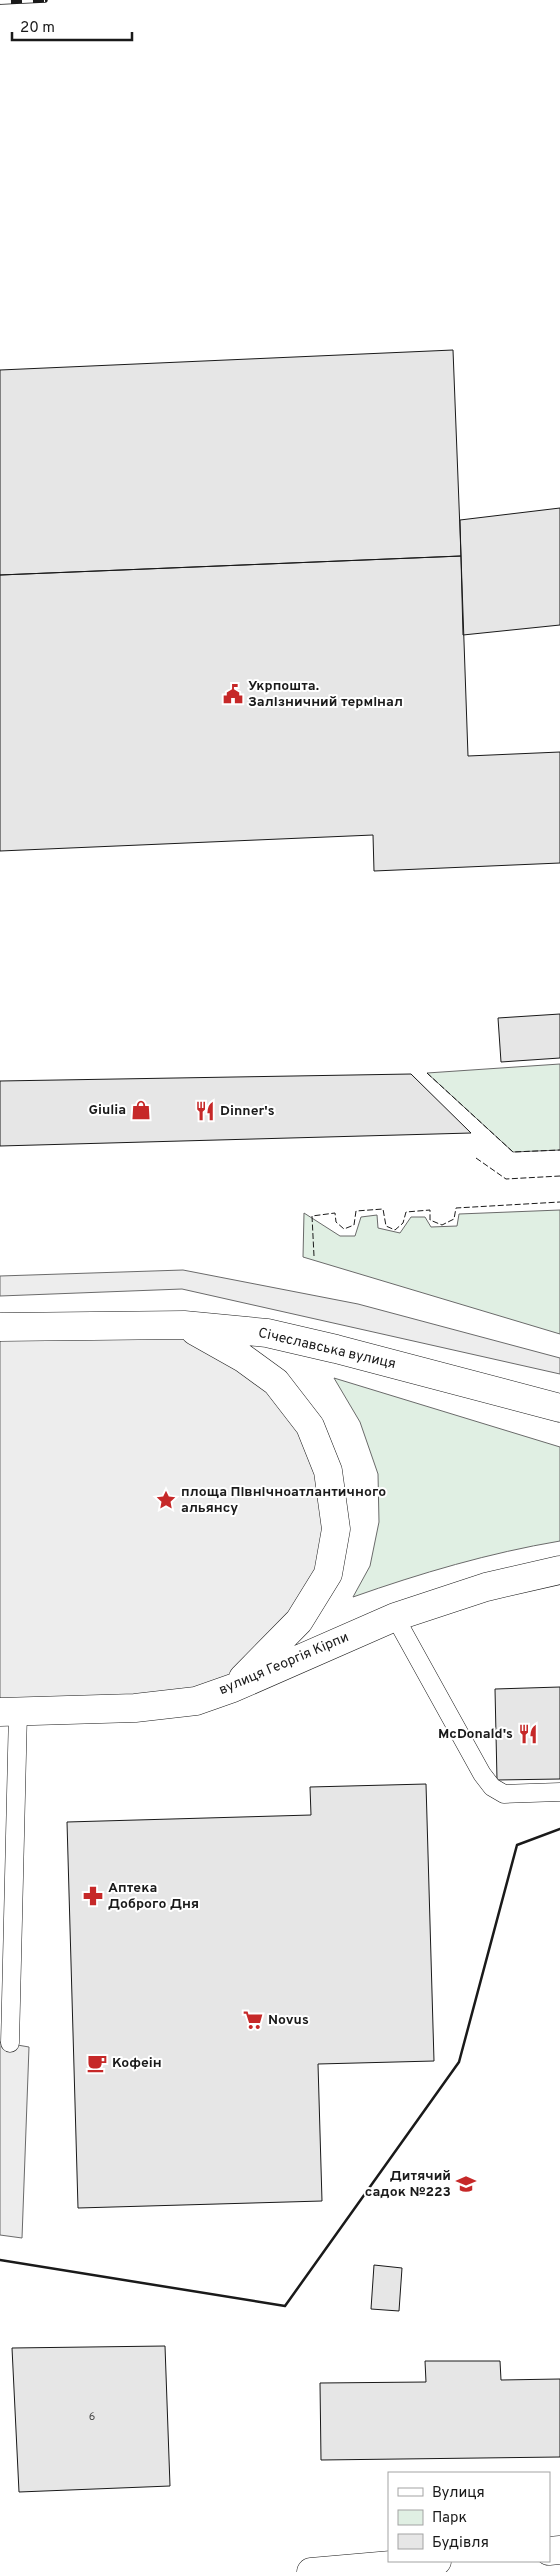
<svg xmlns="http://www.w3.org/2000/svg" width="560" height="2572" viewBox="0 0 560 2572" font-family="Overpass,sans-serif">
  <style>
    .green { fill: #e0efe3; stroke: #6a6a6a }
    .parking { fill: #ededed; stroke: #6a6a6a }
    .building { fill: #e6e6e6; stroke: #1a1a1a }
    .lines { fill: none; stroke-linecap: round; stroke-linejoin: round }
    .lane-casing { stroke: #1a1a1a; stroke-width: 19 }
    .street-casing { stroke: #1a1a1a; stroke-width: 29 }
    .secondary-casing { stroke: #1a1a1a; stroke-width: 29 }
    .lane { stroke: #fff; stroke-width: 18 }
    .street { stroke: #fff; stroke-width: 28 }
    .secondary { stroke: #fff; stroke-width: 28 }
    .rail-casing { stroke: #1a1a1a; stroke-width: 5.5 }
    .rail { stroke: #fff; stroke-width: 4; stroke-dasharray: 11; stroke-linecap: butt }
    .fence { stroke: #1a1a1a; stroke-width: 1; stroke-dasharray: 6 2.5; stroke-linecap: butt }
    .wall { stroke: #1a1a1a; stroke-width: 2.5 }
    .labels { text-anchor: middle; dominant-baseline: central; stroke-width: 4; stroke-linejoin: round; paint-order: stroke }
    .number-label { font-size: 11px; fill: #4d4d4d }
    .poi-label { font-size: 14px; font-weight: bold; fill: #1a1a1a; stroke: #fff; text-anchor: start }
    .street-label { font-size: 14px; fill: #1a1a1a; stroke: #fff }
  </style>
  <rect width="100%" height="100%" fill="#fff"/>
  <!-- green -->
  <path class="green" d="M560,1064V1150L513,1152L427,1073Z
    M560,1210V1334L303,1257L304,1213L340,1236H355L361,1217L377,1215L378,1228L400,1233L411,1217H425L431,1227L457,1226L459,1214Z
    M334,1378L560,1447V1541C489,1553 421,1573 353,1597L370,1566L379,1522L378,1474L360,1422Z"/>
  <!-- parking -->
  <path class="parking" d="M183,1270L358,1304L560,1358V1374L182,1289L0,1296V1276Z
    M184,1325L310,1426L328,1574L233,1688L0,1712V1327Z
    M0,2042L29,2047L22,2238L0,2235Z"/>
  <!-- building -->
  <path class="building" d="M453,350L461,556L0,575V370Z
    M560,508V625L463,635L460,520Z
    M461,556L468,756L560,752V863L374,871L373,835L0,851V575Z
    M560,1014V1058L501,1062L498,1018Z
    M411,1074L471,1133L0,1146V1081Z
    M560,1687V1779L497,1780L495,1689Z
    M426,1784L434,2061L318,2064L322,2201L78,2208L67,1822L311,1815L310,1787Z
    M374,2265L402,2268L399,2311L371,2309Z
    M165,2346L170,2486L19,2492L12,2348Z
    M425,2361H500L501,2380L560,2379V2457L321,2460L320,2383L426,2382Z"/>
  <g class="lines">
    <defs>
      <path id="lane" d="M395,1617L482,1774L492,1787L504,1794L560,1792
        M10,2043L18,1712"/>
      <path id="street" d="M549,2551L560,2550
        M311,2572L437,2561"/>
      <path id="secondary" d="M0,1327L184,1325L267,1333L336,1349L560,1408
        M195,1331L243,1358L276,1382L310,1426L328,1471L336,1529L328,1574L299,1621L243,1678
        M0,1712L135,1708L196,1701L233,1688L395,1617L486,1587L560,1570"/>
    </defs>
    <!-- lane casing -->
    <use href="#lane" class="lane-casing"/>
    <!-- street casing -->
    <use href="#street" class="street-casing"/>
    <!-- secondary casing -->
    <use href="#secondary" class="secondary-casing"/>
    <!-- lane -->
    <use href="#lane" class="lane"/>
    <!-- street -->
    <use href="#street" class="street"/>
    <!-- secondary -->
    <use href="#secondary" class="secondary"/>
    <defs>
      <path id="rail" d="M0,2L45,0"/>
    </defs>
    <!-- rail casing -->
    <use href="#rail" class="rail-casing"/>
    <!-- rail -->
    <use href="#rail" class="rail"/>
    <!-- fence -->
    <path class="fence" d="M427,1073L513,1152L560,1150
      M476,1158L506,1179L560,1176
      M314,1256L312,1216L335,1213L336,1222L344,1229L354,1225L356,1211L383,1209L386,1226L395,1230L403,1223L406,1212L430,1210V1220L442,1225L454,1219L456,1208L560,1202"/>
    <!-- wall -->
    <path class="wall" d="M0,2260L285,2306L459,2062L517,1845L560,1829"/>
  </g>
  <!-- icons -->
  <defs>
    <symbol id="civic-bare" viewBox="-9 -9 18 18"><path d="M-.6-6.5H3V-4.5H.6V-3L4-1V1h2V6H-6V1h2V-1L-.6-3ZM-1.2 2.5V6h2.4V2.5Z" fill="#c62828" stroke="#fff" stroke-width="2.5" paint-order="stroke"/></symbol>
    <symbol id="shop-bare" viewBox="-9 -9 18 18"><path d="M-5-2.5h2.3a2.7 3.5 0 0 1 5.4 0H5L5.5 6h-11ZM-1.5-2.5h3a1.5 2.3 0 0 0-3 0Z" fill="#c62828" stroke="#fff" stroke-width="2.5" paint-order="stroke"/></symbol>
    <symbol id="restaurant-bare" viewBox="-9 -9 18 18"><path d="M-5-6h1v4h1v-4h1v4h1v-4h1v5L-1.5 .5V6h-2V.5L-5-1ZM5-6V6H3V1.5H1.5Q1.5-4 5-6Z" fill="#c62828" stroke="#fff" stroke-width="2.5" paint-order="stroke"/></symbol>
    <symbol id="sight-bare" viewBox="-9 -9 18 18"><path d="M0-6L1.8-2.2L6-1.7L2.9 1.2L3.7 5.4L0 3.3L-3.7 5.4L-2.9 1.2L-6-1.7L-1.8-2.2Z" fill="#c62828" stroke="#fff" stroke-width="2.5" paint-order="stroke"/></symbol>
    <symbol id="pharmacy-bare" viewBox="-9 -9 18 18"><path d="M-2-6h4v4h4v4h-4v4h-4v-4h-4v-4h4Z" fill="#c62828" stroke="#fff" stroke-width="2.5" paint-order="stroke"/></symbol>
    <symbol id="supermarket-bare" viewBox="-9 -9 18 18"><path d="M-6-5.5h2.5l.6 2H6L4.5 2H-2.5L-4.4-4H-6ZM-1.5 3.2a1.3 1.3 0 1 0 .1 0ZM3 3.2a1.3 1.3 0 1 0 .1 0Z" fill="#c62828" stroke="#fff" stroke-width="2.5" paint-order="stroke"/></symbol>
    <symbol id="cafe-bare" viewBox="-9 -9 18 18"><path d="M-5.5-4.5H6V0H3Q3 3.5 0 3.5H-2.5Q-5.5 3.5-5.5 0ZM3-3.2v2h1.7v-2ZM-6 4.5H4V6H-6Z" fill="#c62828" stroke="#fff" stroke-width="2.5" paint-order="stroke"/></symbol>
    <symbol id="school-bare" viewBox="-9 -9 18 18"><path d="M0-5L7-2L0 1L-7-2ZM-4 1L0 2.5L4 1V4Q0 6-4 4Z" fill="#c62828" stroke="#fff" stroke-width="2.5" paint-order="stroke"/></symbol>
  </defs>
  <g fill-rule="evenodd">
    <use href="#civic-bare" x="219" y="680" width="28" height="28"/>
    <use href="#shop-bare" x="127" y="1096" width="28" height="28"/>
    <use href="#restaurant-bare" x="191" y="1097" width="28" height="28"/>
    <use href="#sight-bare" x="152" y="1486" width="28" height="28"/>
    <use href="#restaurant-bare" x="514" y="1720" width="28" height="28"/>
    <use href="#pharmacy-bare" x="79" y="1882" width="28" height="28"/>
    <use href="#supermarket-bare" x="239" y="2006" width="28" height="28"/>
    <use href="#cafe-bare" x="83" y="2049" width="28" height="28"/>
    <use href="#school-bare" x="452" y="2170" width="28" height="28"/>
  </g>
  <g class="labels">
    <!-- number labels -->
    <g class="number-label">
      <text x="92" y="2417">6</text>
    </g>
    <!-- poi labels -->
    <g class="poi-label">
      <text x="248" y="686">Укрпошта.<tspan x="248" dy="16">Залізничний термінал</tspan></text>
      <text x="126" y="1110" text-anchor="end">Giulia</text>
      <text x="220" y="1111">Dinner's</text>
      <text x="181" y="1492">площа Північноатлантичного<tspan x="181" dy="16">альянсу</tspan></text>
      <text x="513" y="1734" text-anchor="end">McDonald's</text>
      <text x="108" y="1888">Аптека<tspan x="108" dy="16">Доброго Дня</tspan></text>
      <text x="268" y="2020">Novus</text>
      <text x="112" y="2063">Кофеiн</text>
      <text x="451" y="2176" text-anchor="end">Дитячий<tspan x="451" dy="16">садок №223</tspan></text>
    </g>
    <!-- street labels -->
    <g class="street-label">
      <text transform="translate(327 1349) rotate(13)">Січеславська вулиця</text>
      <text transform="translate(284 1664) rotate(-23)">вулиця Георгія Кірпи</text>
    </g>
  </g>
  <!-- legend -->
  <rect x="388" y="2472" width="162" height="90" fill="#ffffff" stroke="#a3a3a3"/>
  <rect x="398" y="2488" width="25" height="8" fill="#ffffff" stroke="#a3a3a3"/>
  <text x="432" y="2497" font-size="15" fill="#1a1a1a">Вулиця</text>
  <rect x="398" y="2510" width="25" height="15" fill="#e0efe3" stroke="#a3a3a3"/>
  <text x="432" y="2522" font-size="15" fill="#1a1a1a">Парк</text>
  <rect x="398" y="2534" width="25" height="15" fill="#e6e6e6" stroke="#a3a3a3"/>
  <text x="432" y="2547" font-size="15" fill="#1a1a1a">Будівля</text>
  <!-- scale -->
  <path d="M12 32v8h120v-8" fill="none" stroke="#1a1a1a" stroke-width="2.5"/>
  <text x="20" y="32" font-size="15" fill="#1a1a1a" stroke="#ffffff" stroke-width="4" paint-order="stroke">20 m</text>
</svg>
